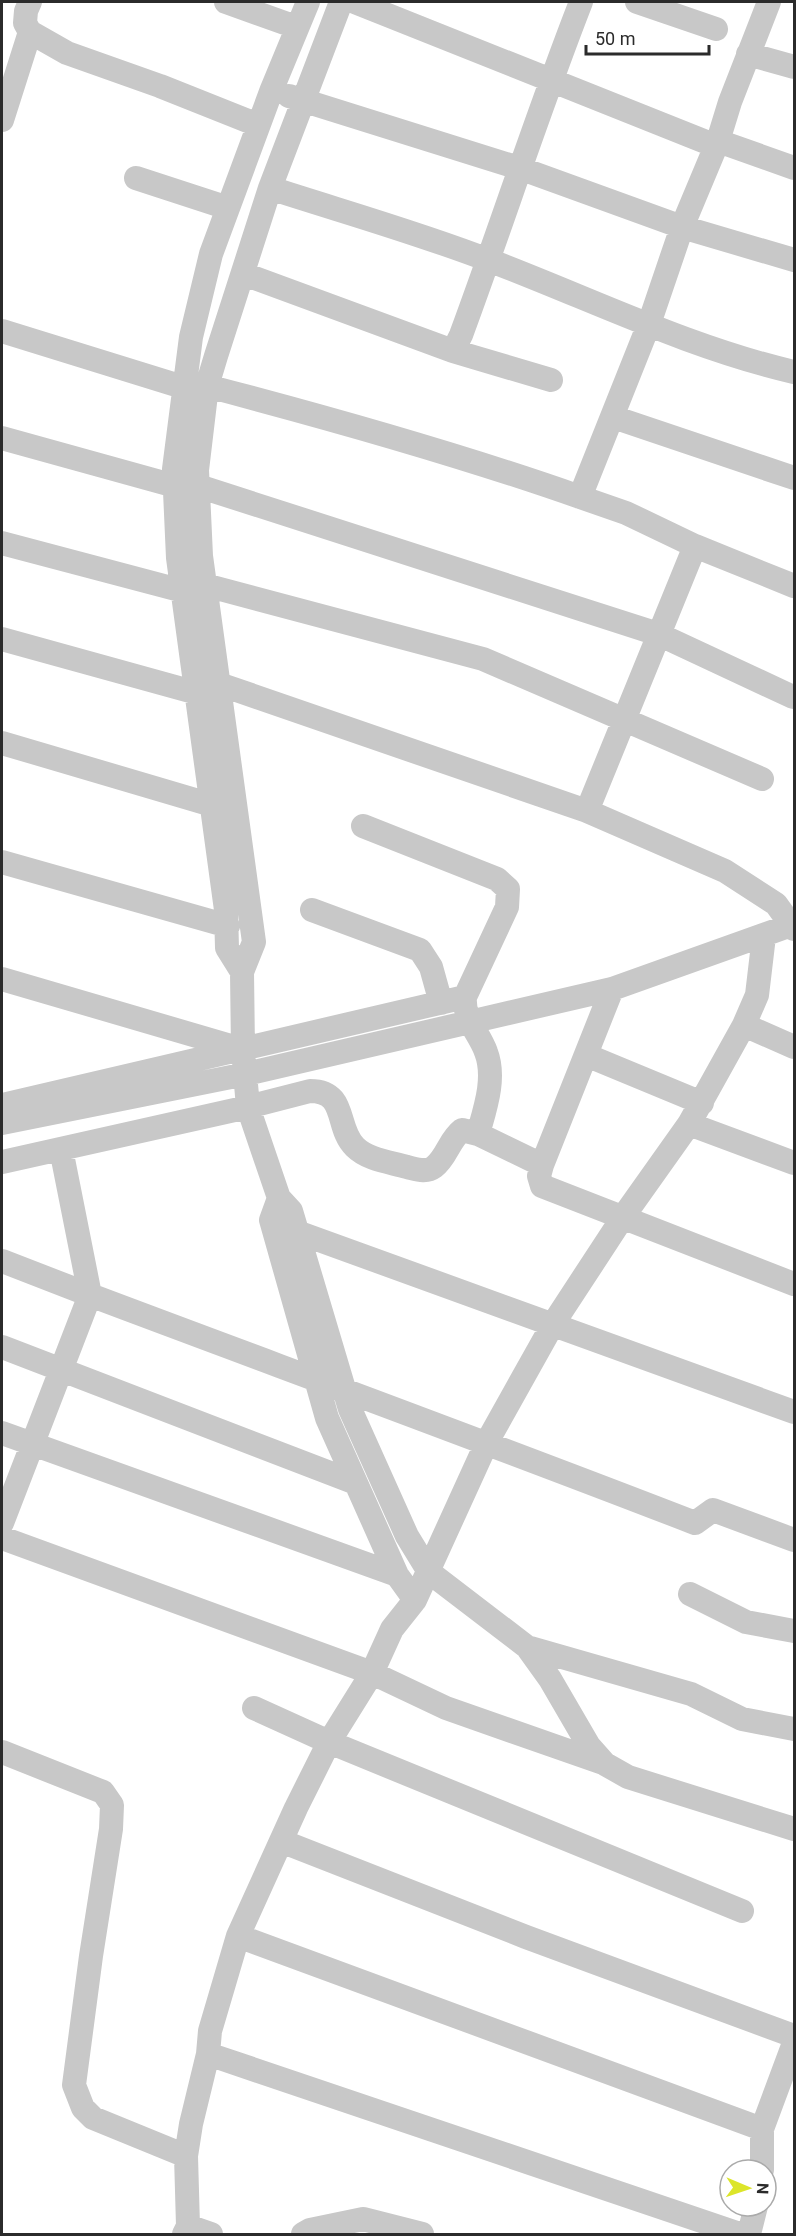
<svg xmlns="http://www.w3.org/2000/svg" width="796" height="2236" viewBox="0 0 796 2236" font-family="Roboto,sans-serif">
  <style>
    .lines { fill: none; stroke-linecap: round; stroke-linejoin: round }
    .minor { stroke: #c8c8c8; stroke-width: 24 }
  </style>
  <rect width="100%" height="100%" fill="#fff"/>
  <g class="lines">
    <!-- minor -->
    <path class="minor" d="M30,2L26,11L25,23L30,32L67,53L160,86L258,125
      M226,2L296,27
      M341,2L270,188L216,356L207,386L197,470L201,556L254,942L242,972L243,1050L248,1107L279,1198L291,1211L350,1409L407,1536L429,1572L527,1647L550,1679L589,1746L605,1764L628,1777L794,1829
      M355,2L711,144
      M637,2L716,29
      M769,2L730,102L718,141L682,227L649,324L580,497L626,513L695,546L794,586
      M748,54L794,67
      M289,96L522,169L682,227L794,260
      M2,120L30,32
      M718,141L794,168
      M136,178L228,208
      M270,188C344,212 419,233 491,261C591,299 690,348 794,372
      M244,274L453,351L461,335C502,224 538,112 581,2
      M2,331L186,388
      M453,351L551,380
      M207,386C333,419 458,454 580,497
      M613,417L794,478
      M2,438L175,486
      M198,486L658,634L793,697
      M2,543L183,591
      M695,546L587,811L725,871L776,904L794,929
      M205,585L483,659L762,779
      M2,639L197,693
      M219,684L587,811
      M2,743L212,805
      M363,826L497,879L508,889L507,907L465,997C463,1020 479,1032 486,1052C496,1078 485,1109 478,1134
      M2,862L228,926
      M312,910L420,950L431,967L441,1003
      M242,972L227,948L226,910L178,558L174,469L191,337L211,254L272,89L308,2
      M2,979L241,1049
      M612,989L542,1165L539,1176L542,1186L794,1284
      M744,1025L794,1047
      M586,1055L702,1103
      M2,1105L465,997
      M2,1123L246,1074L612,989L794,924
      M689,1124L794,1163
      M61,1149L90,1295C292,1371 494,1445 695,1523L713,1510L794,1540
      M2,1162L248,1107L310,1091C348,1091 335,1128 355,1147C368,1160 390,1162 407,1167C416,1169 426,1173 434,1167C447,1157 449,1140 462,1130L478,1134L542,1165
      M279,1198L271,1220L327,1418L397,1575L415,1600
      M297,1232L794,1412
      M2,1261L90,1295L2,1523
      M2,1347L356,1483
      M2,1433L397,1575
      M2,1538L372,1673L446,1708L603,1763
      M690,1594L746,1622L794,1631
      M527,1647L691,1694L742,1719L794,1729
      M254,1708L329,1742L742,1911
      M2,1752L103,1792L112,1805L111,1829L91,1956L74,2085L83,2108L93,2118L186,2156
      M281,1841L526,1937L794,2036
      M238,1936L762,2129
      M208,2054L740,2234
      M762,2170V2129L794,2043
      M188,2226L211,2234
      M184,2234L188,2226L186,2156L191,2124L208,2054L210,2031L238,1936L296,1808L329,1742L372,1673L392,1629L415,1600L487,1442L553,1324L623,1217L689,1124L744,1025L757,995L764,936
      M303,2234L310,2230L363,2219L422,2234
      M749,2234L756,2206"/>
  </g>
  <!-- border -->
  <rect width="796" height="2236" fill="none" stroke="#2b2b2b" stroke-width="6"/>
  <!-- north arrow -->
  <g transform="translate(748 2188) rotate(92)"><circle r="28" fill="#ffffff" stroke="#aaaaaa" stroke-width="1.5"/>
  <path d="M0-4.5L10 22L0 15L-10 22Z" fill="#dce52a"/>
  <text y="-9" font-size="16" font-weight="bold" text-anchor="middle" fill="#2b2b2b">N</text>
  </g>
  <!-- scale -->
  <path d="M586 45v9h123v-9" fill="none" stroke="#2b2b2b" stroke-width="3"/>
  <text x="595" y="45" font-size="18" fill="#2b2b2b" stroke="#ffffff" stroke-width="4.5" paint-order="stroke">50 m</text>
</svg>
